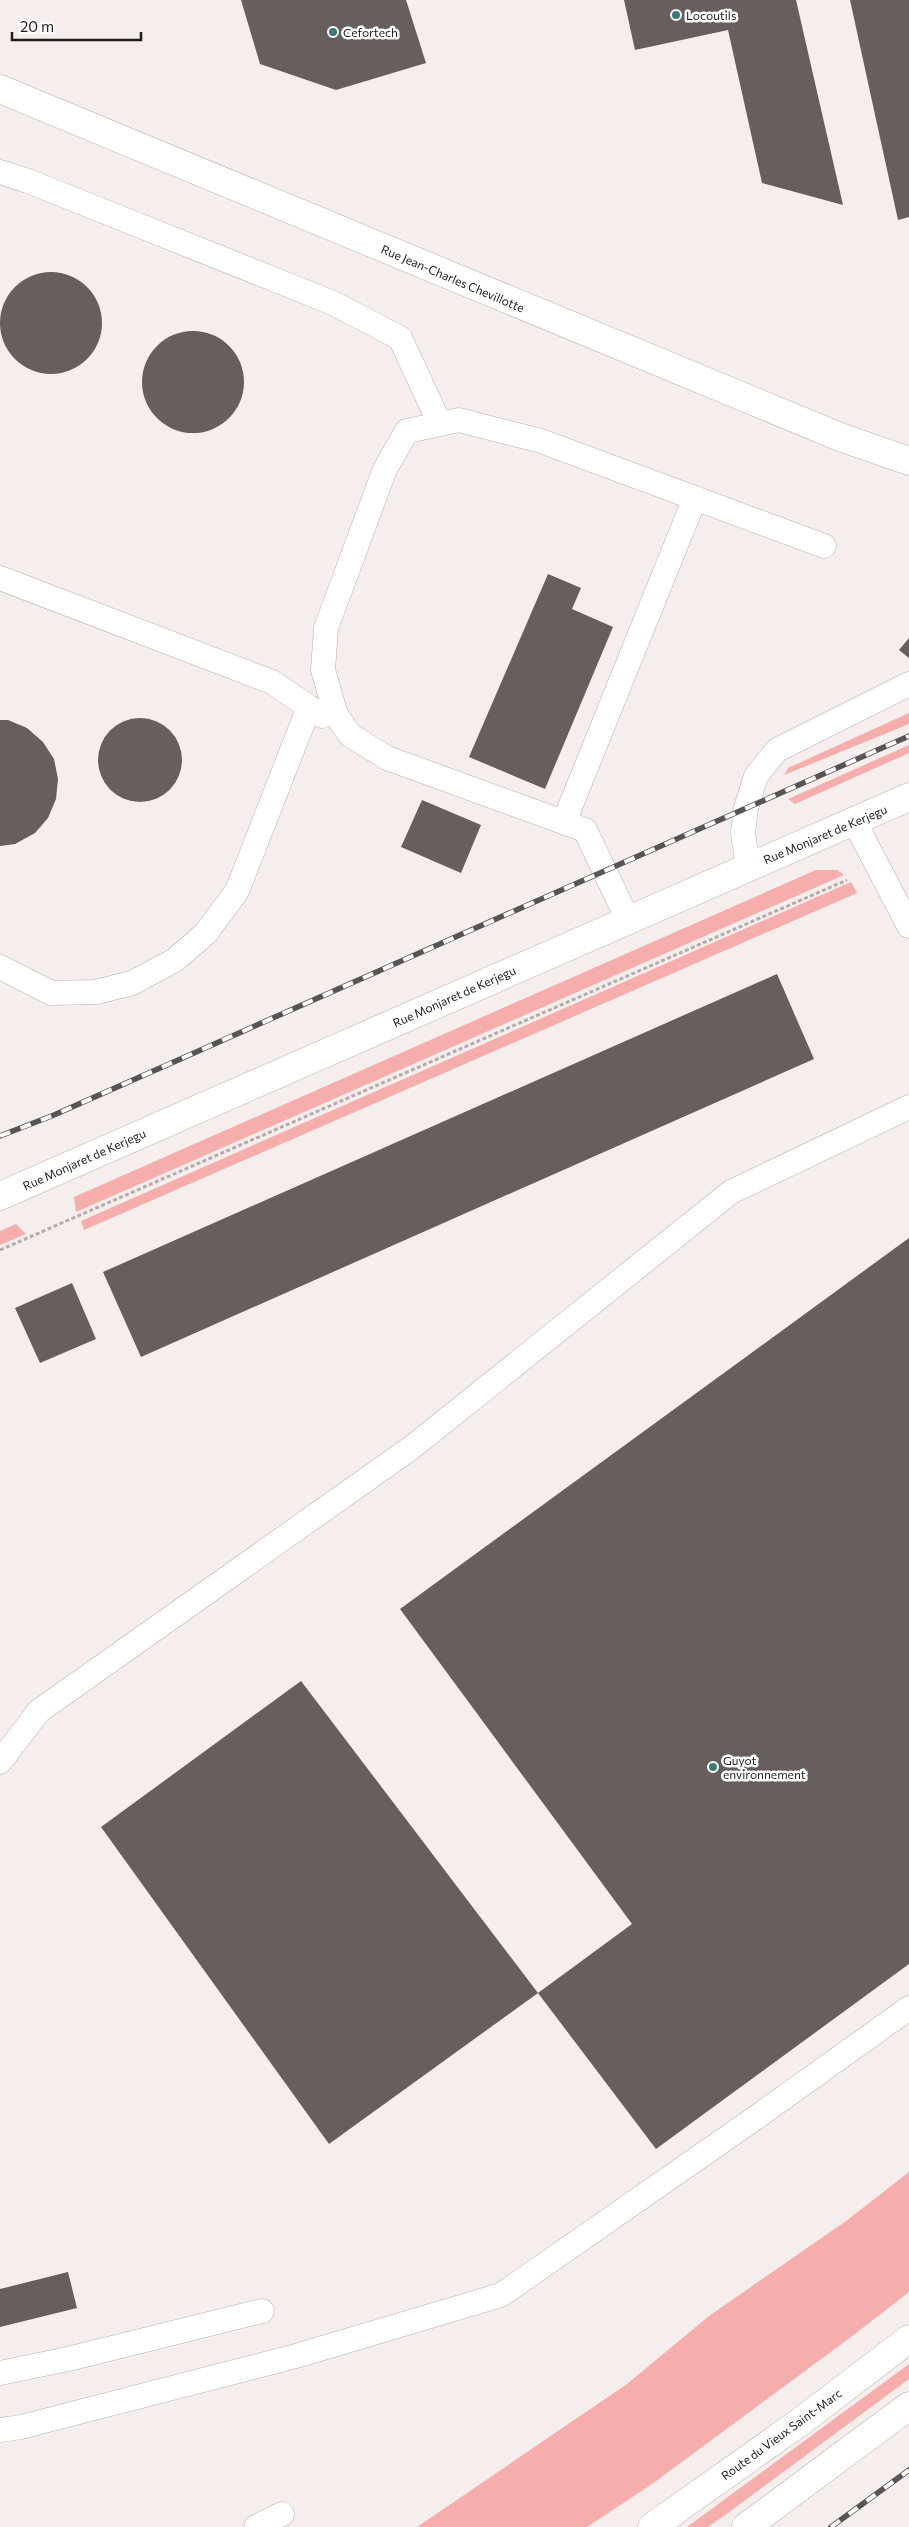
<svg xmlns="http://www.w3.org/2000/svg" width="909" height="2527" viewBox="0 0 909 2527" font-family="Commissioner,sans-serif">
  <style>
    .green { fill: #f5aeac }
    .building { fill: #665f5e }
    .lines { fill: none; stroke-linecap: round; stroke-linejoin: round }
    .service-casing { stroke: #b8b0b0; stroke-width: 25 }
    .minor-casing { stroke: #b8b0b0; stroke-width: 29 }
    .tertiary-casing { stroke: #b8b0b0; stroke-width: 29 }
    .trunk-casing { stroke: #b8b0b0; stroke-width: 29 }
    .path { stroke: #b4acac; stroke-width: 3; stroke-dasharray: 4 2.5; stroke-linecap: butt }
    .service { stroke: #fff; stroke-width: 24 }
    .minor { stroke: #fff; stroke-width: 28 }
    .tertiary { stroke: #fff; stroke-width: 28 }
    .trunk { stroke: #fff; stroke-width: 28 }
    .rail-casing { stroke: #585454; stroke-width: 5.5 }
    .rail { stroke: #fefcfc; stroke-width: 4; stroke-dasharray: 11; stroke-linecap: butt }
    .poi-dot { fill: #387d74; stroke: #fefcfc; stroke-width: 2 }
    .labels { text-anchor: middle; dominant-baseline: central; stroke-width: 5; stroke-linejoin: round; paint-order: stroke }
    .poi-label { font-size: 12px; fill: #1f1c1c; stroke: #fefcfc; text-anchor: start }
    .street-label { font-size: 12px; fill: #1f1c1c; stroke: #fefcfc }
  </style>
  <rect width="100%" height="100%" fill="#f6eded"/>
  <!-- green -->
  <path class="green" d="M909,713V724L784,775L788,768Z
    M909,745V753L795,804L788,799Z
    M816,870H837L844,875L76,1212L74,1197Z
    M851,882L857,893L84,1230L81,1221Z
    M16,1224L26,1234L0,1245V1231Z
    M909,2172V2292L851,2337L652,2484L587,2527H417L627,2384L709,2316L846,2221Z
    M909,2364V2379L728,2513L708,2527H687Z"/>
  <!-- building -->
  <path class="building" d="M241,0H406L426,63L336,90L260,64Z
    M624,0H796L843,205L762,183L728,30L635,50Z
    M850,0H909V217L898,220Z
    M0 323a51 51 0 1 1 102 0a51 51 0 1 1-102 0Z
    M142 382a51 51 0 1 1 102 0a51 51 0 1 1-102 0Z
    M548,574L581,588L572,609L613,627L545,789L469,757Z
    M909,638V658L899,650Z
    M98 760a42 42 0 1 1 84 0a42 42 0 1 1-84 0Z
    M0,720H8L27,728L43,742L54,759L58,779L56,799L48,818L35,833L15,844L0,846Z
    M422,800L481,825L461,873L401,847Z
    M777,974L814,1059L141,1357L103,1272Z
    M909,1238V1964L656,2149L538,1993L632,1924L400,1609Z
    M72,1283L96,1339L40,1363L15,1308Z
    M301,1681L538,1993L329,2144L101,1827Z
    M68,2272L77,2308L0,2327V2289Z"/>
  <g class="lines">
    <defs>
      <path id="service" d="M0,172L28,181L333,303L400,338L440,424
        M0,578L272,682L322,716
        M854,821L909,926
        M564,822L695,498
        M748,867L743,833L746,808L756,776L777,750L909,684
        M628,920L585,830L387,758L350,735L336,715L323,670L326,628L385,469L407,431L459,420L541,441L824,546
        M0,967L51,993L96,992L132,983L175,960L206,933L237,891L309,707
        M0,1762L39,1711L411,1448L731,1192L909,1107
        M0,2373L68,2359L262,2311
        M0,2430L21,2427L296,2356L501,2295L761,2114L909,2008
        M256,2527L282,2514"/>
      <path id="minor" d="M0,89L840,437L909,461"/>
      <path id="tertiary" d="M0,1196L909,797"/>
      <path id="trunk" d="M652,2527L800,2422L909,2339
        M746,2527L909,2406"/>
    </defs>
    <!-- service casing -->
    <use href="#service" class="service-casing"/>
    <!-- minor casing -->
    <use href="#minor" class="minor-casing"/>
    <!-- tertiary casing -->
    <use href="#tertiary" class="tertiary-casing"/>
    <!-- trunk casing -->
    <use href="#trunk" class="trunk-casing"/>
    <!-- path -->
    <path class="path" d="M0,1250L847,880"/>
    <!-- service -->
    <use href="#service" class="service"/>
    <!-- minor -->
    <use href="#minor" class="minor"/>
    <!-- tertiary -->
    <use href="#tertiary" class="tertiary"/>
    <!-- trunk -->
    <use href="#trunk" class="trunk"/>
    <defs>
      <path id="rail" d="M0,1136L54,1115L909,736
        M831,2527L909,2470"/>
    </defs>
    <!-- rail casing -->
    <use href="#rail" class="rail-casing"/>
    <!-- rail -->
    <use href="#rail" class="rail"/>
  </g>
  <!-- markers -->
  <g class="poi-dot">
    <circle cx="676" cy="15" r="5"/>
    <circle cx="333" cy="32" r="5"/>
    <circle cx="713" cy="1767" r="5"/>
  </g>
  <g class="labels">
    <!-- poi labels -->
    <g class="poi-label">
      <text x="686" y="15">Locoutils</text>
      <text x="343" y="32">Cefortech</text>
      <text x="723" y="1760">Guyot<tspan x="723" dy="14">environnement</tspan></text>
    </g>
    <!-- street labels -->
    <g class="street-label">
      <text transform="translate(453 278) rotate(23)">Rue Jean-Charles Chevillotte</text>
      <text transform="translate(825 834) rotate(-23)">Rue Monjaret de Kerjegu</text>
      <text transform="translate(454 996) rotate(-24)">Rue Monjaret de Kerjegu</text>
      <text transform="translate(84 1159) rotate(-24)">Rue Monjaret de Kerjegu</text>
      <text transform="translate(781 2434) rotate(-36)">Route du Vieux Saint-Marc</text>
    </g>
  </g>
  <!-- scale -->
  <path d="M12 32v8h129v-8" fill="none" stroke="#1f1c1c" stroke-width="2.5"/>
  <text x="20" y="32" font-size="15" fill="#1f1c1c" stroke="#fefcfc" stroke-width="4" paint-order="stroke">20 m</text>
</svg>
